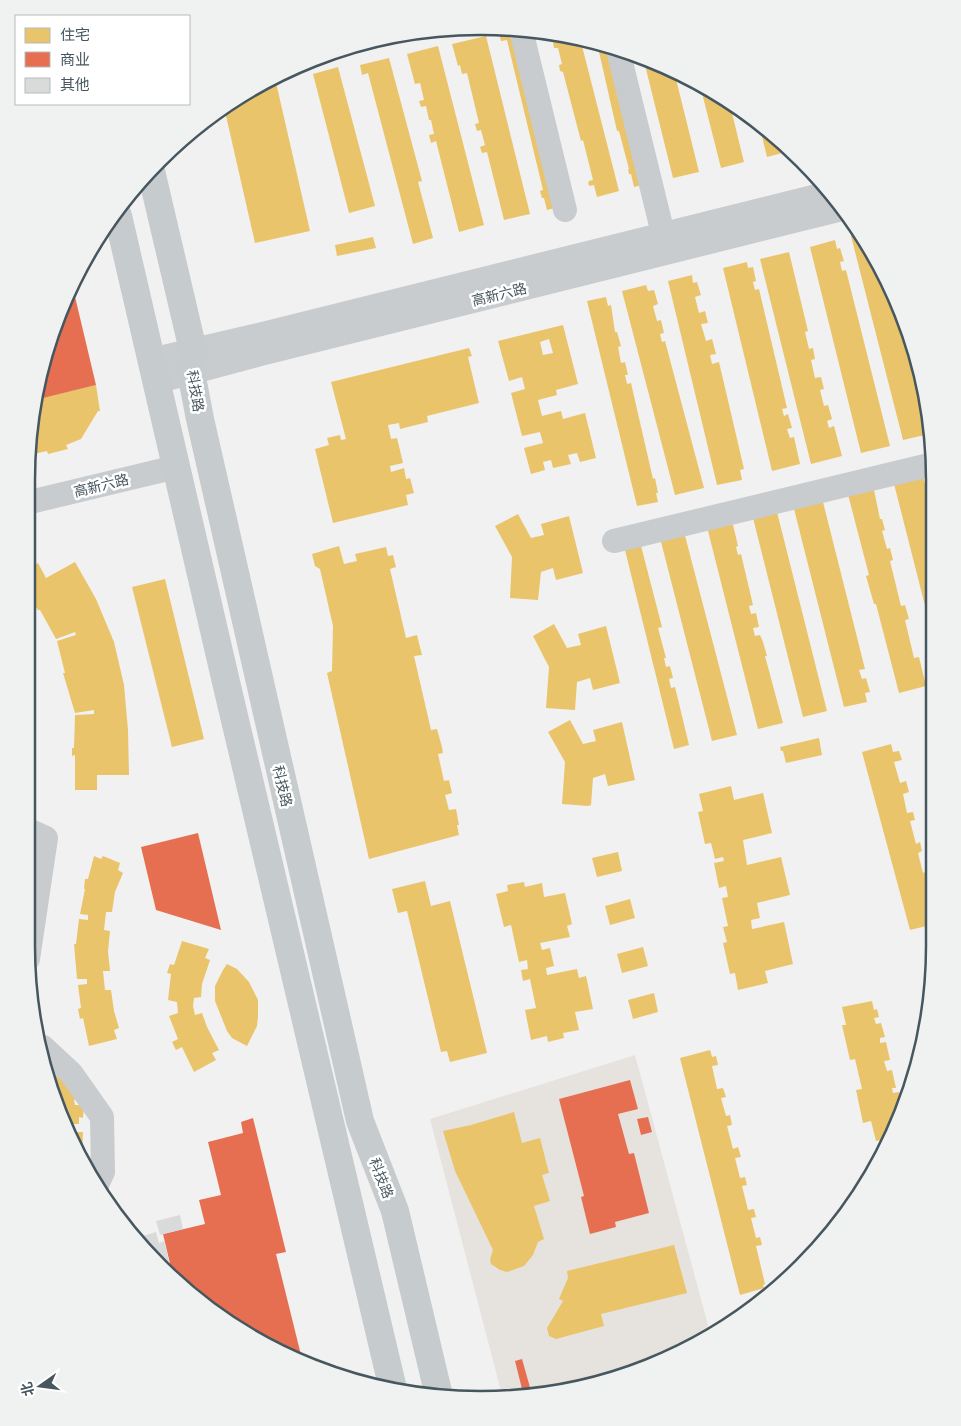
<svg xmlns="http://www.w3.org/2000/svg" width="961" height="1426" viewBox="0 0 961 1426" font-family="Manrope,'Noto Sans SC',sans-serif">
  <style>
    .commercial { fill: #e6e3df }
    .homes { fill: #e9c46a; fill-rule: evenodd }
    .shops { fill: #e76f51 }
    .building { fill: #d9dada }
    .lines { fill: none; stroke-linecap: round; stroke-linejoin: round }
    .minor { stroke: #c8ccce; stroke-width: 24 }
    .major { stroke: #c6cbcd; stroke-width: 28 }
    .labels { text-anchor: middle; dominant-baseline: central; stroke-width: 5; stroke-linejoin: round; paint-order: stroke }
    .street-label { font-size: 14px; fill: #47575f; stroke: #fff }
    .rim { fill: none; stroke: #47575f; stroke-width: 2.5 }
  </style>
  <rect width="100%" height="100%" fill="#f2f1f1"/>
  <!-- commercial -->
  <path class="commercial" d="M635,1055L711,1336L569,1391L502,1395L430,1119Z"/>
  <!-- homes -->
  <path class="homes" d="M504,29L537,32L532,33L574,203L547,210L544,198H542L540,191L543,190L507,40L501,41L498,30Z
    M554,34L569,35L580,38L619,191L597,197L594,185L590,186L588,184L589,181L593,180L583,140L581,141L563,72L560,71L559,65L562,64L558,48H554L553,42L556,41Z
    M486,36L530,214L504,220L487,152L482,153L480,147L485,145L481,130L477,131L475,124L479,123L467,73L462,74L460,65L458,66L452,44Z
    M597,43L623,51L654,182L634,187L631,174H629L628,169H629L619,131H617Z
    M438,46L484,225L459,232L436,141L431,143L429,135L434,134L431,120H429L426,106L421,107L419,101L424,100L420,83L415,84L407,54Z
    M643,57L654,61L674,71L699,172L673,178Z
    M389,58L422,181L418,182L433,238L413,244L368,73L362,75L360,65Z
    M338,67L375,206L349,213L313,74Z
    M275,78L310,231L255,243L224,107Z
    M700,85L729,101L744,162L721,168Z
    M759,124L789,149L790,151L767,157Z
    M861,233L895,296L929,434L903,440L851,236Z
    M373,237L376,248L337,256L335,245Z
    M835,240L837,249L840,248L844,261L840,262L842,271L846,270L890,446L861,453L810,247Z
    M789,252L808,331L805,332L809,349L813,348L815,359L811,360L815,378L821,377L824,389L820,390L824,406L828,405L832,419L827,421L829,428L834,426L842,456L811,464L760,259Z
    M747,262L748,268L753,267L756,281L753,282L755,290L759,289L787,408L782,409L784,416L788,414L792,428L787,429L790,438L794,437L800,464L772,471L723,268Z
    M692,275L693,283L697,282L701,295L695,297L699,313L705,311L708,323L701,324L706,341L712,339L716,354L710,355L712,364L719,362L744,469L740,470L742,480L717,485L668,281Z
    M646,285L648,291L654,290L658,304L653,306L657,321L661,320L664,333L660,334L662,342L665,341L704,488L675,495L622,291Z
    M606,297L608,306L611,305L615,332H617L621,346L618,347L621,363L625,362L628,375H625L627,384L631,383L653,479L655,478L658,493H656L658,502L637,506L587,301Z
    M563,325L578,384L556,390L557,395L538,400L542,416L561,411L563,419L585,413L596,458L580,462L577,453L568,455L571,464L553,468L551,460L543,462L545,470L531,474L524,448L543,443L540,432L522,436L511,393L525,389L522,377L509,381L498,341ZM549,339L553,353L543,355L540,342Z
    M469,348L472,356L468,357L479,403L427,416L428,422L400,429L399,423L388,425L391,439L397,438L403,463L390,466L391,472L404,468L406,479L410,478L414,493L406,495L408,505L333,523L315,449L329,445L327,438L340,435L341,440L346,439L331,382Z
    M96,385L100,411H98L81,439L66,445L68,449L48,454L47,451L29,455L34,400Z
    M921,468L935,523L934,641L892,476Z
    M872,480L880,519H882L885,530L882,531L887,549L890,548L893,560L890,561L901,606L905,605L909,619L905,620L914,658L919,657L926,686L899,693L876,604H874L866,576L869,575L846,487Z
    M821,494L865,669L859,670L862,679L866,678L870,692L865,693L867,702L844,707L792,501Z
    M775,504L827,711L803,717L751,510Z
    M518,514L531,538L544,535L541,524L569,516L583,573L556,580L553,568L541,572L538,600L510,598L512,557L495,526Z
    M731,516L738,546L736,547L738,555L741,554L753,605L749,606L751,614L756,613L759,627L753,628L755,636L760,635L763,642L767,656H765L783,723L758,729L706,523Z
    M683,528L737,735L712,741L659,534Z
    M639,538L662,627L658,628L666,658H664L666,667L670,666L673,678L669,679L671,688L675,687L689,745L674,749L623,542Z
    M339,546L344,564L357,561L355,554L386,547L388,556L393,555L396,567L390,569L406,638L417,635L422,655L414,656L431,730L437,729L442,747L443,753L438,754L444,781L449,780L452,793L445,795L449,810L456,809L459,825H457L459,835L369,859L327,673L332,671L333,626L320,569L315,566L312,554Z
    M75,562L96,599L114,642L124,685L128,730L129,775H97V790H75V755L72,756V748H74L75,715L94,714V710L75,713L63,673H65L57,641L76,635L75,632L56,639L40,610H38L34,604L36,603L26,586V570L38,563L46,578Z
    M165,579L204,739L172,747L132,587Z
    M554,624L567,648L581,645L578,634L606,626L620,683L593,690L590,678L577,682L575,710L546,708L549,667L533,636Z
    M570,720L583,744L596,741L593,730L622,722L635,780L608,786L605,774L593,778L591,805L588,806L562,804L565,762L548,732Z
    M819,738L822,755L786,763L783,751H781L780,747Z
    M891,744L893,752L899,751L902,760L894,762L900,783L906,781L909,792L903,794L907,813L913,812L915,820L910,821L916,844L920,842L922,851L918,853L923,873L927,871L930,880L925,881L931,905L935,904V924L910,930L862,752Z
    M731,786L734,800L763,793L772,833L743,840L747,865L781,857L790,895L757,903L760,918L751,920L752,929L784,922L793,964L765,971L768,983L738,990L735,973L730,974L723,943L727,942L723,927L728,926L722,898L728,897L726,886L719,888L714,863L724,861L723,857L715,859L711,843L705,844L698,812L703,811L699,794Z
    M618,852L622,871L597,877L592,858Z
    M94,856L101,859L103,856L120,863L118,870L123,873L115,892L112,912H106L104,930L110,931L108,951L110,971H103L105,990H111L114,1011L119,1028L114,1030L117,1039L89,1046L83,1018L80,1019L78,1009L81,1008L78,985L87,984V979H77L74,944H76L79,919L88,920V915L80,914L85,889H84L85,879H88Z
    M425,881L431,906L450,901L487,1053L450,1062L447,1051L441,1052L407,911L398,913L392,889Z
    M524,882L525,887L542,883L544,897L565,893L572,924L567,926L570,937L540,943L542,950L550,948L554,966L546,968L547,975L577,969L579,978L586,976L593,1009L575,1012L579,1030L563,1033L564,1038L548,1042L547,1036L531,1040L525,1010L536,1008L530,979L523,981L521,970L528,969L527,960L519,962L511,925L504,927L496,894L508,891L507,885Z
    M630,899L635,918L610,925L605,906Z
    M182,941L209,949L205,958L210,960L202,984L201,997L194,998L193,1006L195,1015L202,1013L207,1027L219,1050L212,1053L216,1060L194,1072L182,1047L176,1050L172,1042L178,1039L169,1016L178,1013L177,1002L168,1000L171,974L167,973L170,964L174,965Z
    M643,947L648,966L622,973L617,954Z
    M227,964L237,969L249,982L258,1000V1017L257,1026L247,1046L232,1038L227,1031L215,1001V986L223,970Z
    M654,993L658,1012L633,1019L628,1000Z
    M872,1001L874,1010L877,1009L879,1017L874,1018L876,1024L881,1023L885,1037L880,1038V1043L886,1042L890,1060L884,1061L887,1071L892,1070L896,1088H892L893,1093L899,1092L902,1106L897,1107L898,1111H900L892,1134L890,1135V1138L876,1141L871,1121L863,1123L856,1090L862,1089L855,1059L850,1060L842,1025H846L842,1007Z
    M710,1050L712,1057L716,1056L718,1065L712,1066L717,1089L723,1088L726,1097L721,1098L726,1116L730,1115L732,1125L727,1126L733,1149L738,1147L741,1157L735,1158L740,1178L745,1177L747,1185L742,1186L748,1210L754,1209L756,1217L751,1218L756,1238L760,1237L762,1245L756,1246L765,1284L763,1285L764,1288L740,1295L680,1058Z
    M66,1069L76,1099L74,1100L75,1105H84L83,1118L79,1117V1124H66L50,1091L48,1075L54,1072L56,1076Z
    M514,1112L522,1143L540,1138L549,1173L542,1175L550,1201L534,1206L544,1239L538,1242L533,1255L524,1266L507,1272L500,1270L491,1264L490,1259L493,1250L455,1171L443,1131L471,1125Z
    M70,1132H83L82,1155Z
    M674,1245L687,1293L601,1314L604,1326L556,1339L549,1336L547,1328L563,1301L559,1299L568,1278L567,1271Z"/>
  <!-- shops -->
  <path class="shops" d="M72,284L96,385L35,400V392Z
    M198,833L221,930L156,910L141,847Z
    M630,1080L638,1109L618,1114L629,1154L634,1153L649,1213L615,1222L616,1227L590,1234L581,1197L584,1196L559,1099Z
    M648,1117L652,1132L641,1135L637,1119Z
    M253,1118L286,1252L276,1254L303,1363L204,1306L172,1272L163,1234L205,1224L199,1200L221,1195L208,1142L243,1133L241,1122Z
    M522,1359L531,1391L523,1393L515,1361Z"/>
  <!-- building -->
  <path class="building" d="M180,1215L183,1229L160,1235L156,1221Z
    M156,1232L159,1243L164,1241L169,1261L163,1263L139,1237Z"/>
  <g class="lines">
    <!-- minor -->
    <path class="minor" d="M521,30L565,210
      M618,50L667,250
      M151,360L254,336L829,193
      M156,382L261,354L842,209
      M26,503L176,467
      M614,541L933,464
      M26,829L46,838L28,959
      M43,1047L71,1073L102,1117L103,1172L97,1185"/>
    <!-- major -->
    <path class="major" d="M151,171L193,350L191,372L200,419L360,1121L395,1211L439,1396
      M118,216L226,682L392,1385"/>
  </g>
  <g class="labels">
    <!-- street labels -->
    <g class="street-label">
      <text transform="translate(499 294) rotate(-14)">高新六路</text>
      <text transform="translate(196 391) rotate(81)">科技路</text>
      <text transform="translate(101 485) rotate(-14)">高新六路</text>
      <text transform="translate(283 786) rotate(77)">科技路</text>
      <text transform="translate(382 1178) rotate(69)">科技路</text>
    </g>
  </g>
  <!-- crop -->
  <path d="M0 0H961V1426H0ZM480 35H481A445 445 0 0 1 926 480V946A445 445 0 0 1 481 1391H480A445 445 0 0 1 35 946V480A445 445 0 0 1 480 35Z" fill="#f0f2f2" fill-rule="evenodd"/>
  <path class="rim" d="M480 35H481A445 445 0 0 1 926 480V946A445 445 0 0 1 481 1391H480A445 445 0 0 1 35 946V480A445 445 0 0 1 480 35Z"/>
  <!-- legend -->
  <rect x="15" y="15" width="175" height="90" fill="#ffffff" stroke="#b5bcbf"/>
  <rect x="25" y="28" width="25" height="15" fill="#e9c46a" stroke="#b5bcbf"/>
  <text x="60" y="40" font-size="15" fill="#47575f">住宅</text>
  <rect x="25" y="52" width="25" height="15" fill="#e76f51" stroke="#b5bcbf"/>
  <text x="60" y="65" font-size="15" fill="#47575f">商业</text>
  <rect x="25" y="78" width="25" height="15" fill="#d9dada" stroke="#b5bcbf"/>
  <text x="60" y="90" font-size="15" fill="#47575f">其他</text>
  <!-- north arrow -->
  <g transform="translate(40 1386) rotate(256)" stroke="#ffffff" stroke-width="4" paint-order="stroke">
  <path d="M0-4L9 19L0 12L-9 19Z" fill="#47575f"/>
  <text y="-8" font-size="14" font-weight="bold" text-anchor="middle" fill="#47575f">北</text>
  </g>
</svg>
